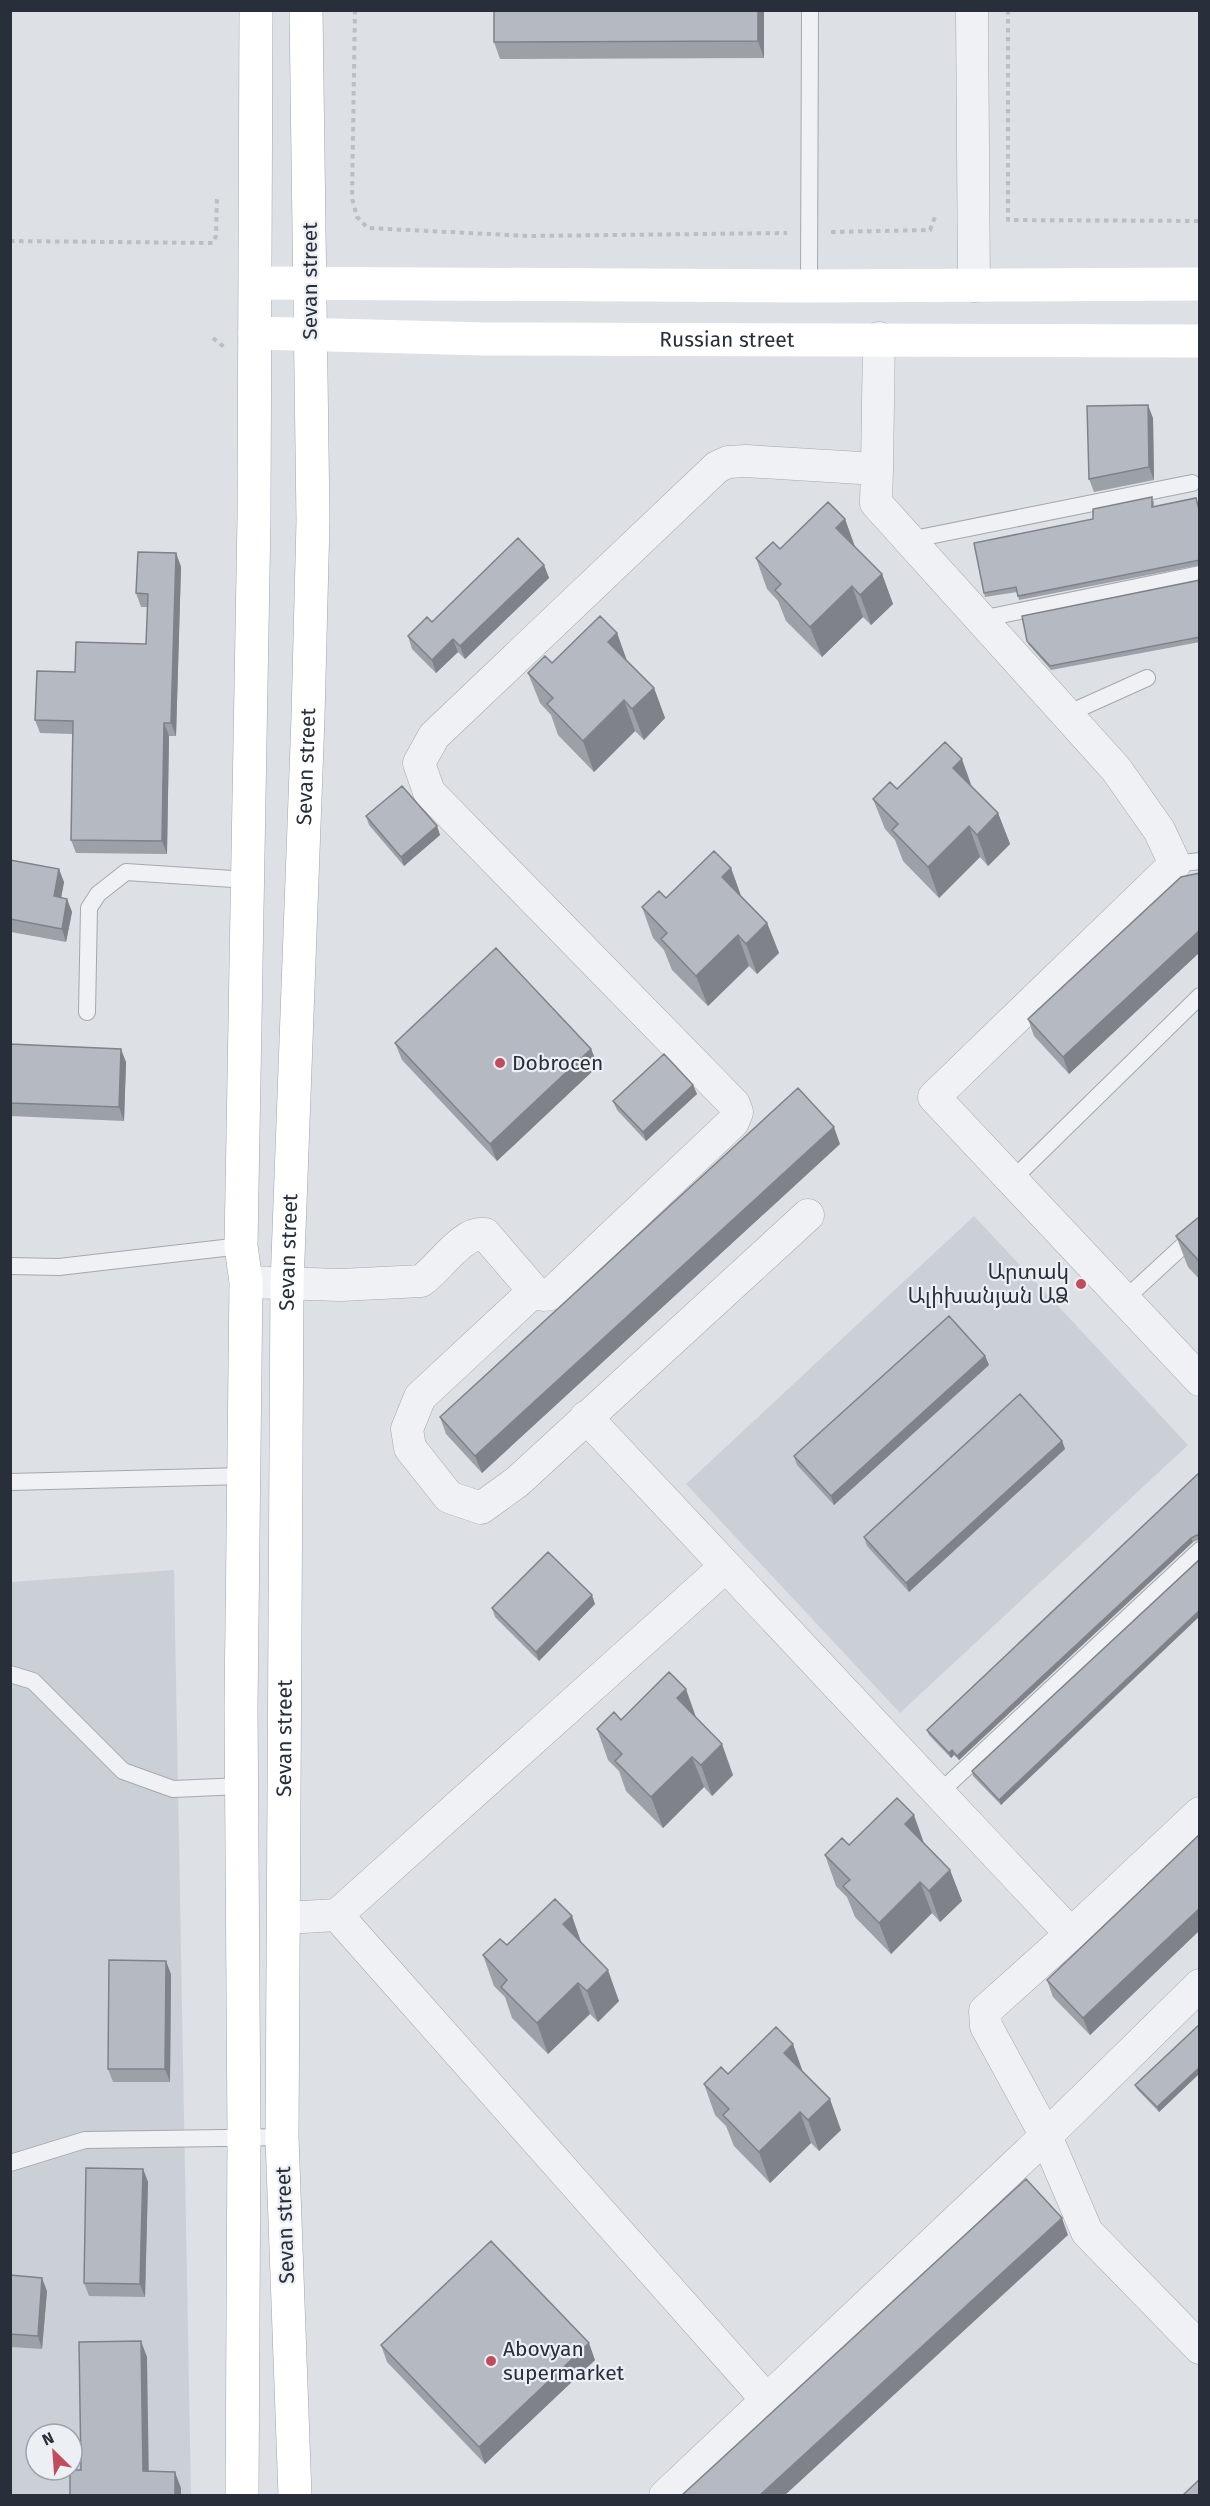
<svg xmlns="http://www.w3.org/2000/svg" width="1210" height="2506" viewBox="0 0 1210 2506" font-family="'Fira Sans','Noto Sans Armenian',sans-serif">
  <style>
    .built { fill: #cbd0d7; fill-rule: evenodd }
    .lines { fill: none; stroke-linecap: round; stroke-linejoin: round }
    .lane-casing { stroke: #a3a8af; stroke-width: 18 }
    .street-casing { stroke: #a3a8af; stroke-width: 33 }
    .primary-casing { stroke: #9ea5b0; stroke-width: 34 }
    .path { stroke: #bbbfc4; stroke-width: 4; stroke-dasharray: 4.5 4.5; stroke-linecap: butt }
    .lane { stroke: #eff1f4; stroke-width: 16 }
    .street { stroke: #eff1f4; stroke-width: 32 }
    .secondary { stroke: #fff; stroke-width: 33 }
    .primary { stroke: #fff; stroke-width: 33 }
    .wall { fill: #9ca0a7 }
    .shaded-wall { fill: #7f8288 }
    .building { fill: #b5bac2; stroke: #7f8288; stroke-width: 1.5 }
    .poi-dot { fill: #c14c5e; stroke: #eceff3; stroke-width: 2 }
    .labels { text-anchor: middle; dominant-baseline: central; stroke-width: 4.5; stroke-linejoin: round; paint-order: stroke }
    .street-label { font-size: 21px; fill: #282f3b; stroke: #eceff3 }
    .poi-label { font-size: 21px; fill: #282f3b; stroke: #eceff3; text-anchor: start }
  </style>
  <rect width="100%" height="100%" fill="#dde1e6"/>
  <!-- built -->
  <path class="built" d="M974,1216L1188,1445L900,1713L686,1484Z
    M174,1570L191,2495L11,2496V1582ZM36,2434H72V2470H36Z"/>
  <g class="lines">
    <defs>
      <path id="lane" d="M809,286L810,10
        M909,540L1192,483
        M981,619L1200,574
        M1067,714L1147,678
        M1175,864L1200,861
        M87,1012L89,908L98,894L126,872L248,880
        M1012,1180L1200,996
        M10,1266L59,1267L241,1246
        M1124,1300L1200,1230
        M10,1482L244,1476
        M10,1674L33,1681L123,1771L173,1789L242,1786
        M938,1794L1200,1550
        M10,2163L85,2140L282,2137"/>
      <path id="street" d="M972,10L974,286
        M877,469L876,503L1116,769L1159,830L1175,864L934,1097L1200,1380
        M246,1282L341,1285L421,1281C439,1269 463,1230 485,1234L534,1291L543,1295L551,1294L733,1122L737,1112L734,1104L429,792L419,763L434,736L717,467L728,462L746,461L877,469L879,338
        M534,1291L420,1397L407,1429L410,1448L449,1497L481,1508L517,1482L808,1215
        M586,1417L1071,1934
        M1200,1813L1071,1934L985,2011L986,2026L1046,2136L1087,2232L1200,2348
        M337,1915L726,1566
        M285,1918L337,1915L767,2400
        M665,2496L1046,2136L1200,1985"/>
      <g id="primary">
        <path d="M242,2496L244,2136L241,1707L246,1282L241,1246L254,518L256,10"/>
        <path id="s2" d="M295,2496L282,2137L287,1285L308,717L313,521L306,10"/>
      </g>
    </defs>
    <!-- lane casing -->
    <use href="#lane" class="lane-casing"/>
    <!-- street casing -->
    <use href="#street" class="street-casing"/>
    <!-- primary casing -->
    <use href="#primary" class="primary-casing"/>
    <!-- path -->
    <path class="path" d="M355,10L352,198L357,217L368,228L529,236L787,233
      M1008,10V220L1200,221
      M831,232L930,230L935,217
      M10,241L213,243L216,236L217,196
      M213,338L224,347"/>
    <!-- lane -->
    <use href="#lane" class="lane"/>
    <!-- street -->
    <use href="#street" class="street"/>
    <!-- secondary -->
    <g class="secondary">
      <path d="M256,283L809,286L1200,284"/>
      <path id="s1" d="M255,333L485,339L1200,341"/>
    </g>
    <!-- primary -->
    <use href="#primary" class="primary"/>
  </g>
  <!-- wall -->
  <path class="wall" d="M764,10V58L500,59L494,42Z
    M1153,418L1154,480L1094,492L1089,479Z
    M1196,498L1200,510V565L1019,600L1017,592L985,597L984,593L1093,519L1154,501V507Z
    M845,519L855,547L882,574L893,604L871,625L863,617L822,657L786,621L778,601L767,589L756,558L780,549Z
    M176,553L181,567L176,736H169L167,854L76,853L71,840L73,734L40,733L35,720L75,672L146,644L148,607H141L136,593Z
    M544,565L549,578L465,659L458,652L436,673L412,649L408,636Z
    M1200,580V642L1051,670L1029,645L1027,641Z
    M617,633L627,661L654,688L665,718L644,740L635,731L594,772L558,735L551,715L540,703L528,673L552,663Z
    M972,787L998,813L1010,844L988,866L980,857L939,898L903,861L895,840L885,829L873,799L897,789Z
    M366,816L437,826L440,835L404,866L369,825Z
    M10,860L64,882L61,898L67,899L72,912L66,942L11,932Z
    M731,868L741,896L767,923L779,953L757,974L749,966L708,1006L672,970L664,950L653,938L642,907L666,898Z
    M1200,873V952L1069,1074L1034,1036L1028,1019Z
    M395,1043L591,1049L598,1066L497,1161L402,1060Z
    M10,1044L126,1062L124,1121L10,1116Z
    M693,1085L697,1094L646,1141L617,1110L613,1101Z
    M840,1144L482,1473L446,1434L440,1417Z
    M1200,1216V1280L1188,1267L1176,1236Z
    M985,1356L989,1365L834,1505L797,1465L794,1456Z
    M1062,1441L1065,1449L909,1592L867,1546L864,1537Z
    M1200,1472V1540H1198L1193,1542L959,1760L954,1755L951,1758L929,1735L927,1730Z
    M1200,1559L1001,1805L973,1776L972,1771Z
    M595,1604L539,1661L495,1617L492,1608Z
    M696,1717L733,1775L712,1796L704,1787L663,1828L626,1791L619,1771L608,1760L597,1729L621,1720Z
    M1200,1834V1930L1090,2035L1053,1997L1047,1980Z
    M924,1843L950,1870L962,1901L940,1922L932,1913L891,1954L855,1917L847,1897L836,1886L825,1855Z
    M582,1943L619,2001L598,2022L590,2014L548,2054L512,2018L505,1997L494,1986L483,1955L507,1945Z
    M171,1974L170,2082H113L108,2069Z
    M1200,2024V2073L1159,2112L1137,2089L1135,2085Z
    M803,2072L841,2130L819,2151L811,2143L770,2183L734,2146L726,2126L715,2115L704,2084L728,2074Z
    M143,2169L148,2182L145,2297L89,2296L84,2283Z
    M10,2275L47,2291L42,2349L10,2347Z
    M381,2345L595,2360L485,2464L387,2362Z"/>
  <!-- shaded-wall -->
  <path class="shaded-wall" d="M758,10H764V58L758,41Z
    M1148,405L1153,418L1154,480L1149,467Z
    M845,519L856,550L836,528Z
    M176,553L181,567L176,736L171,723Z
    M544,565L549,578L465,659L460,646Z
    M882,574L893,604L871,625L860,595Z
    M852,586L863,617L822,657L810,627Z
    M617,633L628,664L608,642Z
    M453,639L458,652L436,673L432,660Z
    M654,688L665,718L644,740L632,709Z
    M624,700L635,731L594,772L583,741Z
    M164,723L169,736L167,854L162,841Z
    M962,759L973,790L953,768Z
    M998,813L1010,844L988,866L977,835Z
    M437,826L440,835L404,866L401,857Z
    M969,826L980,857L939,898L928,867Z
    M731,868L742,899L722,877Z
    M59,869L64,882L59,909L54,896Z
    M67,899L72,912L66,942L62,929Z
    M767,923L779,953L757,974L746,944Z
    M1200,930V952L1069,1074L1063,1057Z
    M738,935L749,966L708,1006L696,976Z
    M121,1049L126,1062L124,1121L119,1107Z
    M591,1049L598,1066L497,1161L490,1144Z
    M693,1085L697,1094L646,1141L643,1132Z
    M834,1127L840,1144L482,1473L475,1456Z
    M985,1356L989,1365L834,1505L831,1496Z
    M1062,1441L1065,1449L909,1592L906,1583Z
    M1191,1538L1193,1542L959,1760L957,1756Z
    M592,1595L595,1604L539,1661L536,1652Z
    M1200,1610V1616L1001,1805L999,1800Z
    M686,1689L697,1720L677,1698Z
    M722,1744L733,1775L712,1796L701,1765Z
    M952,1750L954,1755L951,1758L949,1753Z
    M692,1757L704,1787L663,1828L651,1797Z
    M914,1815L925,1846L905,1824Z
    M950,1870L962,1901L940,1922L929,1891Z
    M920,1882L932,1913L891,1954L879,1923Z
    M1200,1908V1930L1090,2035L1083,2018Z
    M572,1916L583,1947L563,1924Z
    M166,1961L171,1974L170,2082L165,2069Z
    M608,1970L619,2001L598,2022L587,1991Z
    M578,1983L590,2014L548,2054L537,2023Z
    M793,2044L804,2075L784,2053Z
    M1200,2067V2073L1159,2112L1157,2107Z
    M830,2099L841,2130L819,2151L808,2120Z
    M800,2112L811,2143L770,2183L759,2152Z
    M143,2169L148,2182L145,2297L140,2284Z
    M1062,2218L1068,2235L784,2496H759Z
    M42,2278L47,2291L42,2349L38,2336Z
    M141,2341L147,2357L149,2487L143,2471Z
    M589,2343L595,2360L485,2464L479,2447Z
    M175,2472L181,2488V2496H175Z"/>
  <!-- building -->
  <path class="building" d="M494,10H758V41L494,42Z
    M1148,405L1149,467L1089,479L1087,406Z
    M1152,497V507L1196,498L1200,514V560L1018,596L1016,587L984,593L974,543L1093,519V509Z
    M828,502L845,519L836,528L882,574L860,595L852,586L810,627L775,590L781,584L756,558L773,542L780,549Z
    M518,538L544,565L460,646L453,639L432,660L408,636L427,617L432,622Z
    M138,552L176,553L171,723H164L162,841L71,840L73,721L35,720L37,671L75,672L76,642L146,644L148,594L136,593Z
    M1200,580V637L1050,666L1027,641L1022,616Z
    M600,616L617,633L608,642L654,688L632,709L624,700L583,741L547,704L553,698L528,673L545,656L552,663Z
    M945,742L962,759L953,768L998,813L977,835L969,826L928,867L892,830L898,824L873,799L890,782L897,789Z
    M402,786L437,826L401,857L366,816Z
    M714,851L731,868L722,877L767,923L746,944L738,935L696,976L661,939L667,933L642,907L659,891L666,898Z
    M10,860L59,869L54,896L67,899L62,929L10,919Z
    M1200,873V930L1063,1057L1028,1019L1181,877Z
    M496,948L591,1049L490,1144L395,1043Z
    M10,1044L121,1049L119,1107L10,1103Z
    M664,1054L693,1085L643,1132L613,1101Z
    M798,1088L834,1127L475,1456L440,1417Z
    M1200,1216V1262L1176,1236Z
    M949,1316L985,1356L831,1496L794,1456Z
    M1020,1394L1062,1441L906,1583L864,1537Z
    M1200,1472V1536L1197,1535L1191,1538L957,1756L952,1750L949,1753L927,1730Z
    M548,1552L592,1595L536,1652L492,1608Z
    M1200,1559V1610L999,1800L972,1771Z
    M669,1672L686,1689L677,1698L722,1744L701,1765L692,1757L651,1797L615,1761L622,1754L597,1729L614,1712L621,1720Z
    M897,1798L914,1815L905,1824L950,1870L929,1891L920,1882L879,1923L843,1886L850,1880L825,1855L842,1838L849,1845Z
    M1200,1834V1908L1083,2018L1047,1980Z
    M555,1899L572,1916L563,1924L608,1970L587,1991L578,1983L537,2023L501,1987L507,1980L483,1955L500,1939L507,1945Z
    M109,1960L166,1961L165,2069H108Z
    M1200,2024V2067L1157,2107L1135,2085Z
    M776,2027L793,2044L784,2053L830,2099L808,2120L800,2112L759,2152L723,2115L729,2109L704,2084L721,2067L728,2074Z
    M86,2168L143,2169L140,2284L84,2283Z
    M1026,2179L1062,2218L759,2496H681Z
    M491,2241L589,2343L479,2447L381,2345Z
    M10,2275L42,2278L38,2336L10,2334Z
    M141,2341L143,2471L175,2472V2496H70V2470H81L79,2342Z
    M1200,2479V2496H1182Z"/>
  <!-- markers -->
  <g class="poi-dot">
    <circle cx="500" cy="1063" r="6"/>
    <circle cx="1081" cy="1284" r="6"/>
    <circle cx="491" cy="2361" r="6"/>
  </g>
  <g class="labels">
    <!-- street labels -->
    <g class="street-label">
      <text transform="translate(310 281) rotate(-90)">Sevan street</text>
      <text stroke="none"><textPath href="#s1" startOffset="472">Russian street</textPath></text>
      <text stroke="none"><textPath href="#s2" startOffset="1730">Sevan street</textPath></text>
      <text stroke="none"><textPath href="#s2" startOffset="1244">Sevan street</textPath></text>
      <text stroke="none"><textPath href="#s2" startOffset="758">Sevan street</textPath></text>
      <text transform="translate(285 2225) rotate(-92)">Sevan street</text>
    </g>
    <!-- poi labels -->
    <g class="poi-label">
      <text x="512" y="1063">Dobrocen</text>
      <text x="1069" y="1272" text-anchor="end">Արտակ<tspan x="1069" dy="24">Ալիխանյան ԱՁ</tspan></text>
      <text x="503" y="2349">Abovyan<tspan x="503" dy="24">supermarket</tspan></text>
    </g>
  </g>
  <!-- border -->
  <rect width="1210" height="2506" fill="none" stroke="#282f3b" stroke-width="24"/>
  <!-- north arrow -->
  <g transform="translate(54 2452) rotate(335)"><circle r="28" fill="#eceff3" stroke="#9ea2a9" stroke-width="1.5"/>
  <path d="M0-4.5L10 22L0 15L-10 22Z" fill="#c14c5e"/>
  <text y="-9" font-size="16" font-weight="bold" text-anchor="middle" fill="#282f3b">N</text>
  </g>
</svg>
